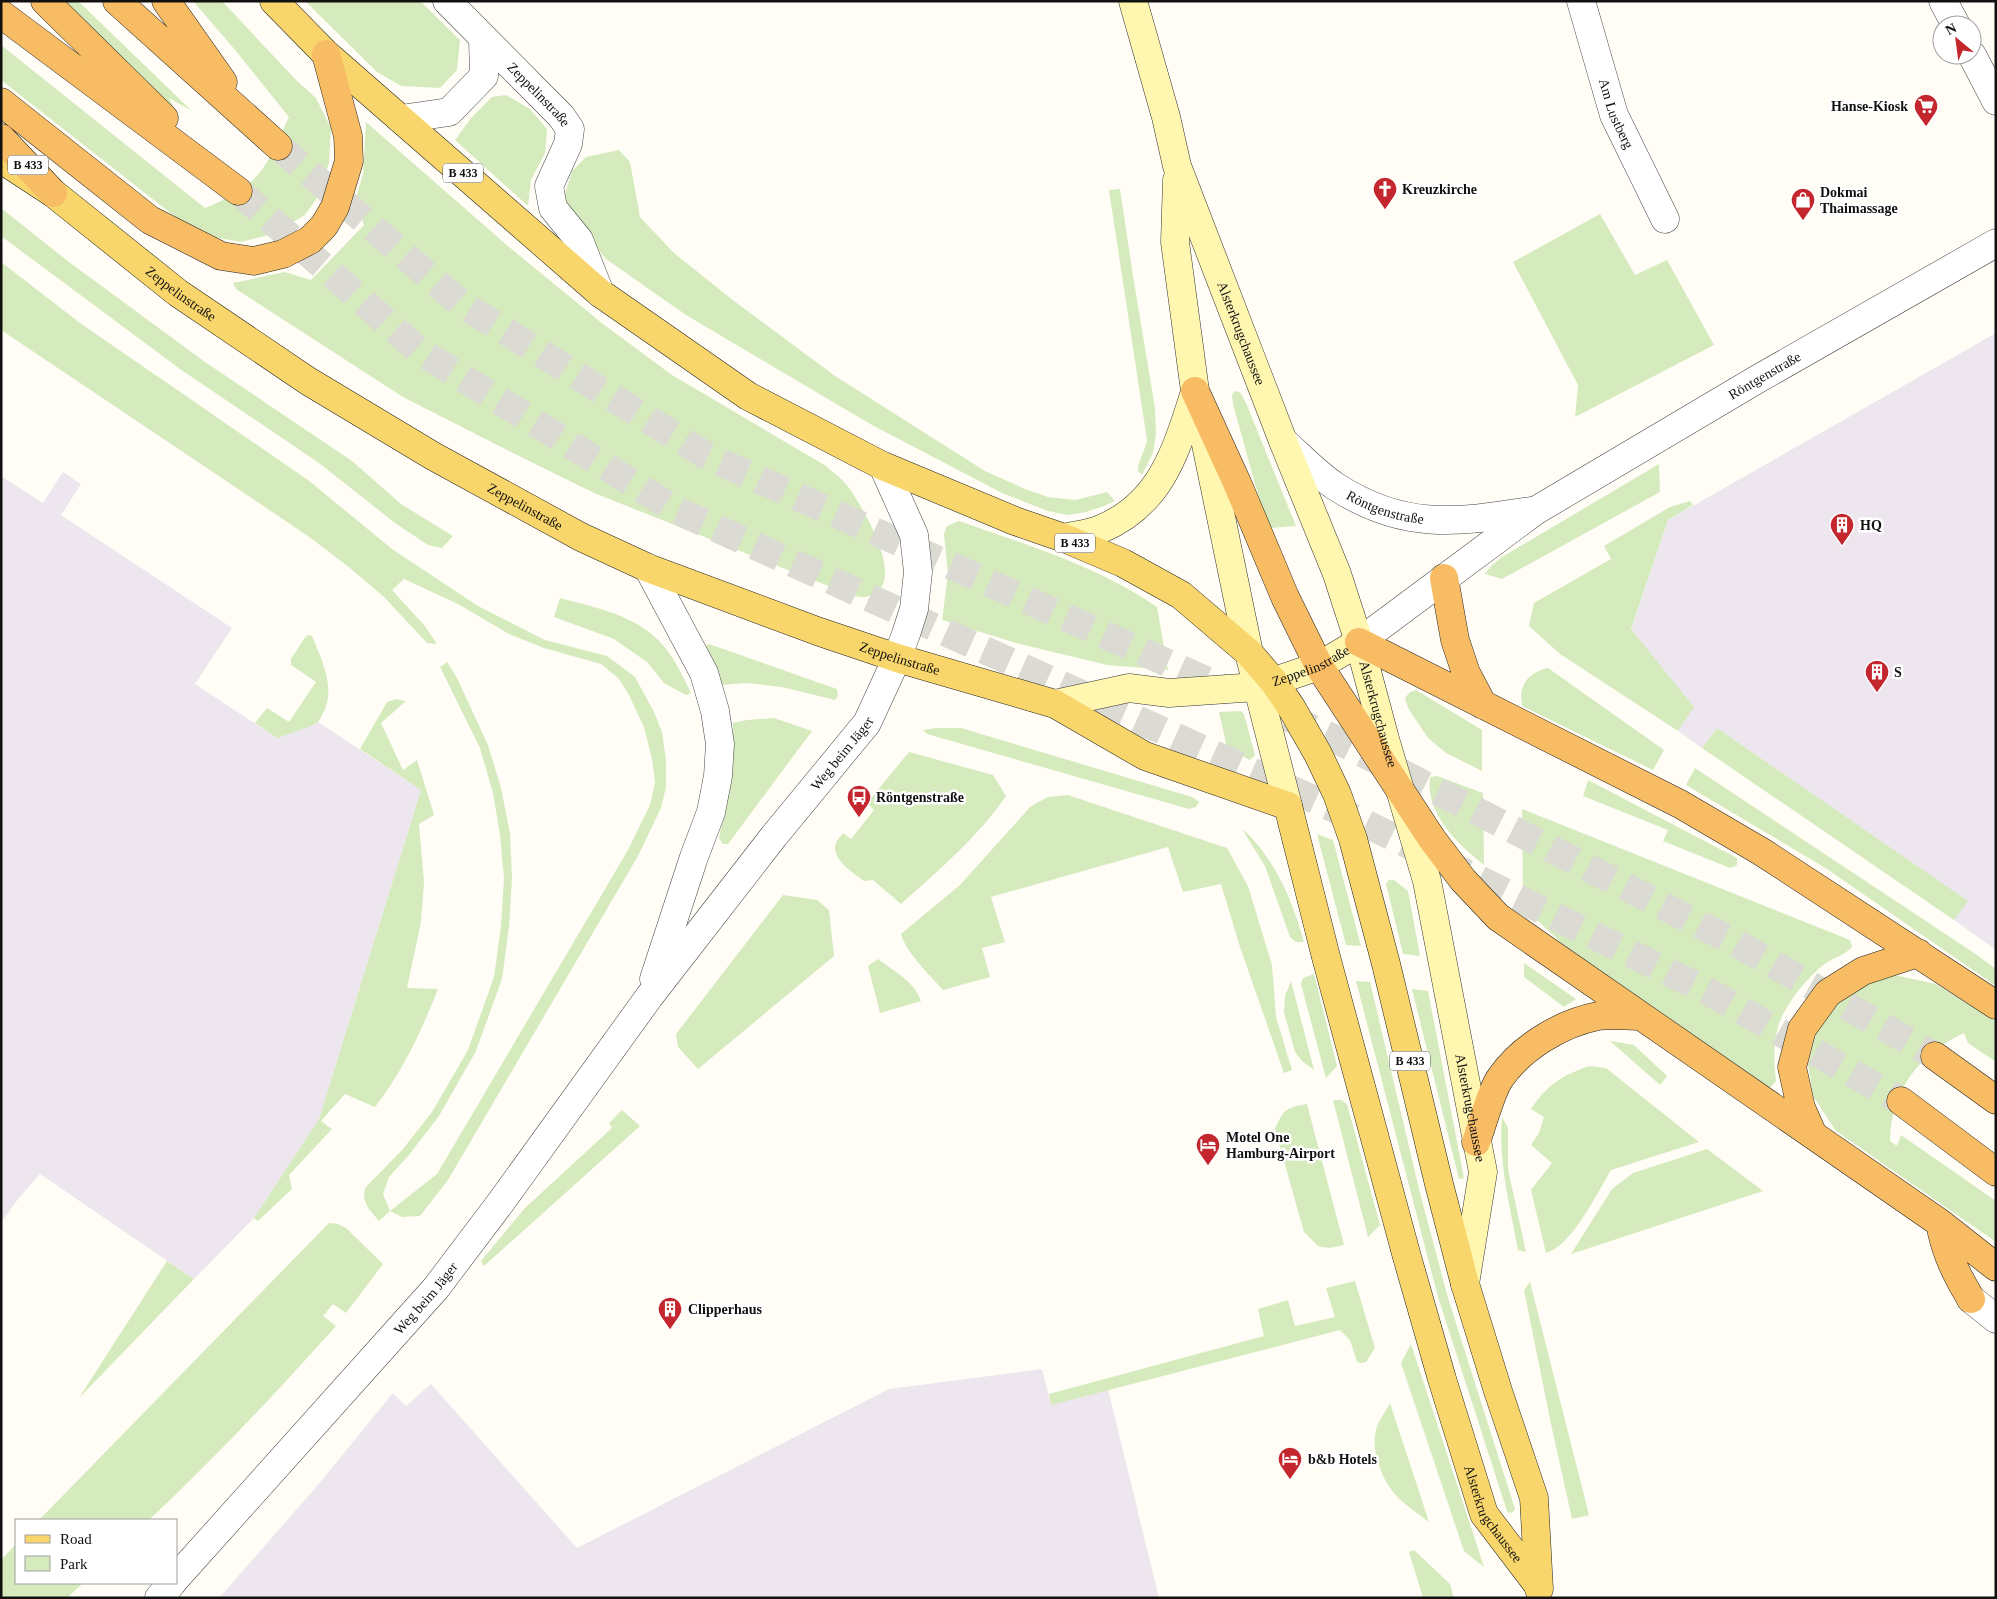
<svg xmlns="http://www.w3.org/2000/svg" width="1997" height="1599" viewBox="0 0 1997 1599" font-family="'Times New Roman',serif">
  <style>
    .industrial { fill: #eee6ef }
    .green { fill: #d5ebbd }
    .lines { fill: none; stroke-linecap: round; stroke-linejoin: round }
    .trunk-tunnel { stroke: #dbdad3; stroke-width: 28; stroke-dasharray: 28 14; stroke-linecap: butt }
    .minor-casing { stroke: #444; stroke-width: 29 }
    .tertiary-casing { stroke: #444; stroke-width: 29 }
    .secondary-casing { stroke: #333; stroke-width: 29 }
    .primary-casing { stroke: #222; stroke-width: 29 }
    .trunk-casing { stroke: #222; stroke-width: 29 }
    .minor { stroke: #fff; stroke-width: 28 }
    .tertiary { stroke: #fff; stroke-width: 28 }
    .secondary { stroke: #fff6b0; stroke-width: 28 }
    .primary { stroke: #f9d66b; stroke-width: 28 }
    .trunk { stroke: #f7bc64; stroke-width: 28 }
    .labels { text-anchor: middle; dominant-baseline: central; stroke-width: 5; stroke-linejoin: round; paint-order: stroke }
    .shield { fill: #fff; stroke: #585858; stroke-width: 1 }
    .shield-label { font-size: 12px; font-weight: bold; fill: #111 }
    .street-label { font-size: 14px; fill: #111; stroke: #fff }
    .poi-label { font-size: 14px; font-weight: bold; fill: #111; stroke: #fff; text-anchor: start }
  </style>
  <rect width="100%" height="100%" fill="#fffdf5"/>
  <!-- industrial -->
  <path class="industrial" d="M1996,333V950L1954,920L1967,901L1717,728L1702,748L1678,731L1693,707L1631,630L1668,520Z
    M63,472L81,484L61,515L232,628L195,684L277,738L318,722L421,790L319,1119L254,1218L194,1279L40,1174L18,1199L1,1223V476L43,503Z
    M1042,1369L1051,1404L1108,1389L1159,1598H219L317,1486L393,1393L406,1406L431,1384L577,1548L889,1389Z"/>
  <!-- green -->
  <path class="green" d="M60,1H78L192,111L169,98L180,120L155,93Z
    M193,1H222L297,81L316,98L331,128L329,163L319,195L305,215L272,234L241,242L197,234L1,80V45L205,208C225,200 247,189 260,172C270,161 282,131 289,117L236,51Z
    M305,1H420L460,40L457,70L440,88L401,86L377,72Z
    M506,95L530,109L547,129L545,153L531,180L528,206L455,140L472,117L492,97Z
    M366,122L509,247L603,324L672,375L826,466C834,473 843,479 849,488C862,506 900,570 879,590C875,594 867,598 861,597C856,597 851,594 846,593L594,493L513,453L403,397L236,289L233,283L285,272L311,280L364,225L355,201L363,174Z
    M619,150L630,162L640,217L674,253L734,301L835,376L985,471L1025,489L1048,497L1075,500L1107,492L1115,501L1104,506L1086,512L1067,515L1048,511L1002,493L872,425L806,386L686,315L606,259L568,214L565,194L572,171L586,157Z
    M1120,189L1133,276L1155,408L1156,434L1153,453L1142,475L1138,471C1138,461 1145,451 1147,440L1109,190Z
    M1,208L69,262L205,362L352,461L401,504L453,536L442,548L428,545L395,523L319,463L180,369L1,236Z
    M1600,214L1635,275L1667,260L1714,345L1575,417L1578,385L1513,262Z
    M1,262L80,323L308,480L392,549L478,606L545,640L607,656L635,677L654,712L662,732L666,760V787L661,808L638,856L448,1180L420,1216L402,1217L390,1211L379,1221L368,1208L364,1198L365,1188L403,1149L432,1112L468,1050L494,977L501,926L504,878L500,835L493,793L480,748L440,667L447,662L457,678L488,745L501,788L510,833L512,878L509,927L502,979L476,1051L439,1116L409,1155L389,1177L383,1194L390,1211L437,1174L628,850L650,805L655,782L652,759L644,727L628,693L618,678L601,664L544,648L509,634L458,604L404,579L392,590L424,625L437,644L427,643L384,597L350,568L308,536L1,330Z
    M1235,391L1240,392L1246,403L1296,526L1269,528L1255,484L1233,404L1232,395Z
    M1659,464L1660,492L1502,579L1485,574L1491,566L1502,557Z
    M1690,501L1693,505L1668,520L1631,629L1694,707L1678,731L1560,654L1529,626L1534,603L1611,559L1604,546L1670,507Z
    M959,521C1027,545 1097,566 1157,607L1168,670L1107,665L1016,643L942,620L948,574L944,534L947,526Z
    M560,598C605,610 650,618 675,662C681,672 686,683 691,693L686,695L664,683L647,662L614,639L554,617Z
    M309,635L312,636C322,661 337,689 322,715C321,717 320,720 318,722C312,727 286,735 277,738L255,723L267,708L289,722L316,682L291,665V659L306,636Z
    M709,644L837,689L838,696L835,700L782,687L747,683L721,685L706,652L705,646Z
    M1548,668L1664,750L1653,770L1522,706C1522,701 1520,694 1522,690C1525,677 1537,670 1548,668Z
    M1416,690L1482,730V771L1446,753L1428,738L1408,708L1405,698L1410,692Z
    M396,699L406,701L381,723L403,770L417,760L434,815L419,824L424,882L421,922L407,988L438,989C421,1032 403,1071 375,1107L345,1094L321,1121L332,1129L289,1175L292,1189L258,1221L254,1218L319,1119L421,790L360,749L387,702Z
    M1241,711L1244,714L1255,755L1250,760L1227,748L1219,712Z
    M774,718L812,731L728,844H723L719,838C727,799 734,763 733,723L747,720Z
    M937,728H961L1192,797L1199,802L1196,807L1189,809L927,734L923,730Z
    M1717,728L1968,901L1954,920L1702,748Z
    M909,752L993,775L1006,796C978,837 938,871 901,904L873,880L864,881C854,873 830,859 836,843C837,840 841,836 843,833L851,839L874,810L867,803Z
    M1695,768L1974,953L1996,969V986L1827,869L1686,785Z
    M1437,776L1483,793L1484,865C1458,844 1425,814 1430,777Z
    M1588,780L1737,858V865L1730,868L1663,841L1668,830L1583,796Z
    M1068,795L1227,848L1248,886L1272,965L1276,1017L1292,1070L1284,1073L1240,947L1221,884L1183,892L1168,847L991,897L1005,942L982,948L990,977L943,990C930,975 906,953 901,934L960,885L1031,806L1048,797Z
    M1522,809L1850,940L1852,947C1845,955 1835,957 1826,963C1809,975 1783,1007 1778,1027C1773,1045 1774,1063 1776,1081L1771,1087H1764L1581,961L1523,907Z
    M1243,829C1276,861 1292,899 1304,942H1296L1290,937L1265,866L1245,834Z
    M1317,834L1333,840L1361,946L1346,945Z
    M1389,880H1394L1408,891L1420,956L1403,954L1386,884Z
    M783,895L817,900L829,910L834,956L698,1069L678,1047L676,1034Z
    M878,959C894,971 915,982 921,1001L880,1013L868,966Z
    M1524,963L1576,999L1564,1007L1524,977Z
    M1314,974L1337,1066L1326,1078L1301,984L1303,978Z
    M1894,975L1936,984L1996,1021V1062L1968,1043L1964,1033C1919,1054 1891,1090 1890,1141L1897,1146L1901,1135L1996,1201V1242L1836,1131L1813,1096L1808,1064L1817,1031L1833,1006L1859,986Z
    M1291,981L1314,1070L1302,1061L1295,1052L1284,1012L1285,996Z
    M1356,981L1370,982L1420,1193L1448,1298L1515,1509L1513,1512L1510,1513L1507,1511L1438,1297Z
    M1412,989L1428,991L1464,1178L1459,1179Z
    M1610,1041L1634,1045L1667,1076L1660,1085Z
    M1589,1066L1606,1068L1699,1142L1611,1170C1598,1192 1571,1247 1546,1253L1531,1190L1552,1163L1531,1145L1539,1133L1544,1117L1531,1109C1547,1085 1561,1076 1589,1066Z
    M1333,1100H1341L1347,1104L1380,1225L1368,1237Z
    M1307,1104L1344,1245L1329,1248L1318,1246L1304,1232L1275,1129C1284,1109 1285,1108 1307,1104Z
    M622,1110L640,1126L484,1266L481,1261L525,1208L612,1128L609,1123Z
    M1502,1117L1508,1128V1169L1526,1252L1518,1250C1510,1206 1498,1162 1502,1117Z
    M1707,1149L1763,1191L1571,1254L1612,1189L1633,1173Z
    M329,1223L338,1224L346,1228L383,1264L346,1313L333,1304L323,1316L336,1326C276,1393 215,1458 149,1520H39Z
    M167,1261L194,1279L79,1398Z
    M1355,1281L1375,1348L1366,1362L1361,1363L1357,1362L1350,1340L1340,1330L1051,1405L1049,1394L1264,1336L1258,1309L1288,1300L1295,1326L1335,1317L1326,1288Z
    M1530,1282L1589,1515L1572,1519L1551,1424L1524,1290Z
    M1411,1344L1484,1567L1464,1551L1401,1363Z
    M1390,1403L1429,1522C1405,1504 1388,1494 1379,1465C1375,1454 1373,1442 1376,1430C1378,1421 1386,1411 1390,1403Z
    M16,1544V1583H83L67,1598H1V1560Z
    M1414,1550L1450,1584L1454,1598H1423L1409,1552Z"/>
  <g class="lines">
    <!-- trunk-tunnel -->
    <path class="trunk-tunnel" d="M278,146L460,303L707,456L1232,692
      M238,191L418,350L676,510L1348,815L1709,992L1901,1101
      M1287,717L1329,736L1736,943L1935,1056"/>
    <defs>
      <g id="minor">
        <path id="s1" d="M447,1L561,116L570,129L568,144L549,186L553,208L579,240L600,293"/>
        <path id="s2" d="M1581,1L1614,115L1665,219"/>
        <path d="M1943,1L1956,25"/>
        <path d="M1972,55L1996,101"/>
        <path d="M401,119L449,112L484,76L483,39"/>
        <path d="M1971,1299L1996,1319"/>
      </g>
      <g id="tertiary">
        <path id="s3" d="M1283,441C1300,456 1317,474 1335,486C1402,530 1456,523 1531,511"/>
        <path d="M648,568L704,673L715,711L720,744L718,776L711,812L694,857L654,979"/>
        <path id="s4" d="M1359,642L1535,511L1756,380L1996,243"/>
        <path id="s5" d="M176,1578L436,1288L501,1202L649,997L774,836L867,723L897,658L906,634L914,609L918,572L914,535L883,466"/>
        <path d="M159,1598L172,1583"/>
      </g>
      <g id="secondary">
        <path id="s6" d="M1133,1L1166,117L1177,166L1283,441L1337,574L1359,642L1385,739L1427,881L1483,1172L1465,1284"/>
        <path d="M1177,180L1175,242L1195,391L1249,653L1288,806"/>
        <path d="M1064,538C1076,535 1090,534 1101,529C1161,504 1176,451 1194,395"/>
        <path id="s7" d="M1055,704L1129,688L1169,693L1257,687L1319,666L1359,642"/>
      </g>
      <g id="primary">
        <path d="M274,1L326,54L600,293L748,396L883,466L1015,521L1064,538L1123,563L1181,595L1249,653L1274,682L1291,707L1318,754L1337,794L1353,839L1386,964L1439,1184L1465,1284L1498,1391L1534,1498L1539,1589"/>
        <path id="s8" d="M1,159L53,193L178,293L308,381L433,456L581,537L648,568L817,631L897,658L1055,704L1145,756L1288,806L1326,957L1407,1257L1442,1379L1484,1514L1538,1585"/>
      </g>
      <path id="trunk" d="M45,1L164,118
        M117,1L278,146
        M166,1L223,82
        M1,14L238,191
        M1,102L150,220L221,256L254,261L283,254L310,240L324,226L335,207L349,161L348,136L326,54
        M1,138L53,193
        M1195,391L1238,485L1285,597L1319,666L1432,839L1463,880L1498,917L1940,1223L1996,1267
        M1444,578L1455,640L1466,673L1483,705
        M1359,642L1680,804L1762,852L1996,1005
        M1935,1056L1996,1100
        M1901,1101L1996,1172
        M1813,1135L1801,1108L1792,1067L1802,1029L1828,993L1863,971L1918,953
        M1476,1142C1482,1126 1492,1088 1501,1077C1522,1047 1562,1023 1598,1016C1611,1014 1627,1016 1640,1016
        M1940,1223C1945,1252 1956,1274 1971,1299"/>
    </defs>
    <!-- minor casing -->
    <use href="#minor" class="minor-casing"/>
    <!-- tertiary casing -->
    <use href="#tertiary" class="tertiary-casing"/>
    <!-- secondary casing -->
    <use href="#secondary" class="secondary-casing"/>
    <!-- primary casing -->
    <use href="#primary" class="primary-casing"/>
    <!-- trunk casing -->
    <use href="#trunk" class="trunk-casing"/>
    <!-- minor -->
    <use href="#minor" class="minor"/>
    <!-- tertiary -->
    <use href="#tertiary" class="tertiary"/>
    <!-- secondary -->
    <use href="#secondary" class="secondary"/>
    <!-- primary -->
    <use href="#primary" class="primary"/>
    <!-- trunk -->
    <use href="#trunk" class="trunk"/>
  </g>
  <!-- icons -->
  <defs>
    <symbol id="supermarket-pin" viewBox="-11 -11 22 30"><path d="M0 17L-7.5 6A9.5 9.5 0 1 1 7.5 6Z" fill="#c4262e" stroke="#fff"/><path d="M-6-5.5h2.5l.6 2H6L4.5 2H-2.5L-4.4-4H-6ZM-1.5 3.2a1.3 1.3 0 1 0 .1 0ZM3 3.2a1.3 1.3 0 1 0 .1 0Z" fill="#fff"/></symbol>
    <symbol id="church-pin" viewBox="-11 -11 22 30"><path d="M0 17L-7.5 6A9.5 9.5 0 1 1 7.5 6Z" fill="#c4262e" stroke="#fff"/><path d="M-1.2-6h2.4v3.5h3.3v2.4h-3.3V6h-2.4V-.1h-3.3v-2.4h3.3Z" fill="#fff"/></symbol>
    <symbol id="shop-pin" viewBox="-11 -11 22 30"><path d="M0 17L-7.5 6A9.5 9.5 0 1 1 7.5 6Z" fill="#c4262e" stroke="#fff"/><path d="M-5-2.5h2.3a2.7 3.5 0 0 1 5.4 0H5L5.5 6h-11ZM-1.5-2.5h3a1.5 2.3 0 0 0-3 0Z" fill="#fff"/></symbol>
    <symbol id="building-pin" viewBox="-11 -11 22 30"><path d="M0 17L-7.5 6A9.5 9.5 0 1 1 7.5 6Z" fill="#c4262e" stroke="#fff"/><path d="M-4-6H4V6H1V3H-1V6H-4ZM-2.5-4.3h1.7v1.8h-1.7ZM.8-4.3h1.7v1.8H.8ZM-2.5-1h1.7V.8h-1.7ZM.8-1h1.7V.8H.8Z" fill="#fff"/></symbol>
    <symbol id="bus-pin" viewBox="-11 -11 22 30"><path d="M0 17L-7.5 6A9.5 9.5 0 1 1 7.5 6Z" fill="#c4262e" stroke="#fff"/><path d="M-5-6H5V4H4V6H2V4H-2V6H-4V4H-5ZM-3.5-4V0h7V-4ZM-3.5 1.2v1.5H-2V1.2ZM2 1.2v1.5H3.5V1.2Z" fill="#fff"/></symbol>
    <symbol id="hotel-pin" viewBox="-11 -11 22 30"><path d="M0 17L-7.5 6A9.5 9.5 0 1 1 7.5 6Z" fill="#c4262e" stroke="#fff"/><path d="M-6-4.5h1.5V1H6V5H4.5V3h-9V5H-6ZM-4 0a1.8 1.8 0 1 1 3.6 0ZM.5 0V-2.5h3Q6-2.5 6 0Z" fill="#fff"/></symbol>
  </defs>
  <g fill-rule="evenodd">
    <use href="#supermarket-pin" x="1912" y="92" width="28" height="38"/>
    <use href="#church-pin" x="1371" y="175" width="28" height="38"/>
    <use href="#shop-pin" x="1789" y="186" width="28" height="38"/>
    <use href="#building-pin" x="1828" y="511" width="28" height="38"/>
    <use href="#building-pin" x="1863" y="658" width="28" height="38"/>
    <use href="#bus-pin" x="845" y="783" width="28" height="38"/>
    <use href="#hotel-pin" x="1194" y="1131" width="28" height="38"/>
    <use href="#building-pin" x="656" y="1295" width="28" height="38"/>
    <use href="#hotel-pin" x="1276" y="1445" width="28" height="38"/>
  </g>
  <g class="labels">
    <!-- shield labels -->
    <g class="shield">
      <rect x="8" y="155.5" width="40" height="19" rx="4"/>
      <rect x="443" y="163.5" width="40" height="19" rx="4"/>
      <rect x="1055" y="533.5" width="40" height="19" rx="4"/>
      <rect x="1390" y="1051.5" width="40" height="19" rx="4"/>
    </g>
    <g class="shield-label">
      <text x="28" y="165">B 433</text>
      <text x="463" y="173">B 433</text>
      <text x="1075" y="543">B 433</text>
      <text x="1410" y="1061">B 433</text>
    </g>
    <!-- street labels -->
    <g class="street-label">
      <text stroke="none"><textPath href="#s1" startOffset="131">Zeppelinstraße</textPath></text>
      <text stroke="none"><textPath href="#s2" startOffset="118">Am Lustberg</textPath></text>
      <text stroke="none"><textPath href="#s8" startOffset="225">Zeppelinstraße</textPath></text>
      <text stroke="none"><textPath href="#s6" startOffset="350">Alsterkrugchaussee</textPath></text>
      <text stroke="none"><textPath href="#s4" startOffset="486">Röntgenstraße</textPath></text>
      <text stroke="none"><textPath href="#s3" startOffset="124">Röntgenstraße</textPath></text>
      <text stroke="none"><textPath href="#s8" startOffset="630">Zeppelinstraße</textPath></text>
      <text stroke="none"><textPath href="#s8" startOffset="1035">Zeppelinstraße</textPath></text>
      <text stroke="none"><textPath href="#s7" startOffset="262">Zeppelinstraße</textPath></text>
      <text stroke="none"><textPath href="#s6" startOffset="755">Alsterkrugchaussee</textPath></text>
      <text stroke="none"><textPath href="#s5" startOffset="1061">Weg beim Jäger</textPath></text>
      <text stroke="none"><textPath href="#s6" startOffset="1160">Alsterkrugchaussee</textPath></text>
      <text stroke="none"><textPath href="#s5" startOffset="375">Weg beim Jäger</textPath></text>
      <text stroke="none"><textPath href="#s8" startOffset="2191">Alsterkrugchaussee</textPath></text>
    </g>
    <!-- poi labels -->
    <g class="poi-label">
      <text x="1908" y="106" text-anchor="end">Hanse-Kiosk</text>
      <text x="1402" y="189">Kreuzkirche</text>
      <text x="1820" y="192">Dokmai<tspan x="1820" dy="16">Thaimassage</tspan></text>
      <text x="1860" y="525">HQ</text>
      <text x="1894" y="672">S</text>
      <text x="876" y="797">Röntgenstraße</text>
      <text x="1226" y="1137">Motel One<tspan x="1226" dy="16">Hamburg-Airport</tspan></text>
      <text x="688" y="1309">Clipperhaus</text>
      <text x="1308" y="1459">b&amp;b Hotels</text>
    </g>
  </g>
  <!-- border -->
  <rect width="1997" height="1599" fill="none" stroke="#111111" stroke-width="5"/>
  <!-- legend -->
  <rect x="15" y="1519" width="162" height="65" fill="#ffffff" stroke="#a0a0a0"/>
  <rect x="25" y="1535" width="25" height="8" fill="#f9d66b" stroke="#a0a0a0"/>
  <text x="60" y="1544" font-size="15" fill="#111111">Road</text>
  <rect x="25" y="1556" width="25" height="15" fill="#d5ebbd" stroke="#a0a0a0"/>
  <text x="60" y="1569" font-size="15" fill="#111111">Park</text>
  <!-- north arrow -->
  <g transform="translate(1957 40) rotate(331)"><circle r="24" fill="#ffffff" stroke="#a0a0a0"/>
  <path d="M0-4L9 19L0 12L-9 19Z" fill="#c4262e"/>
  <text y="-8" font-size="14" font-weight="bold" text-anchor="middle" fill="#111111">N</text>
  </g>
</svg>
